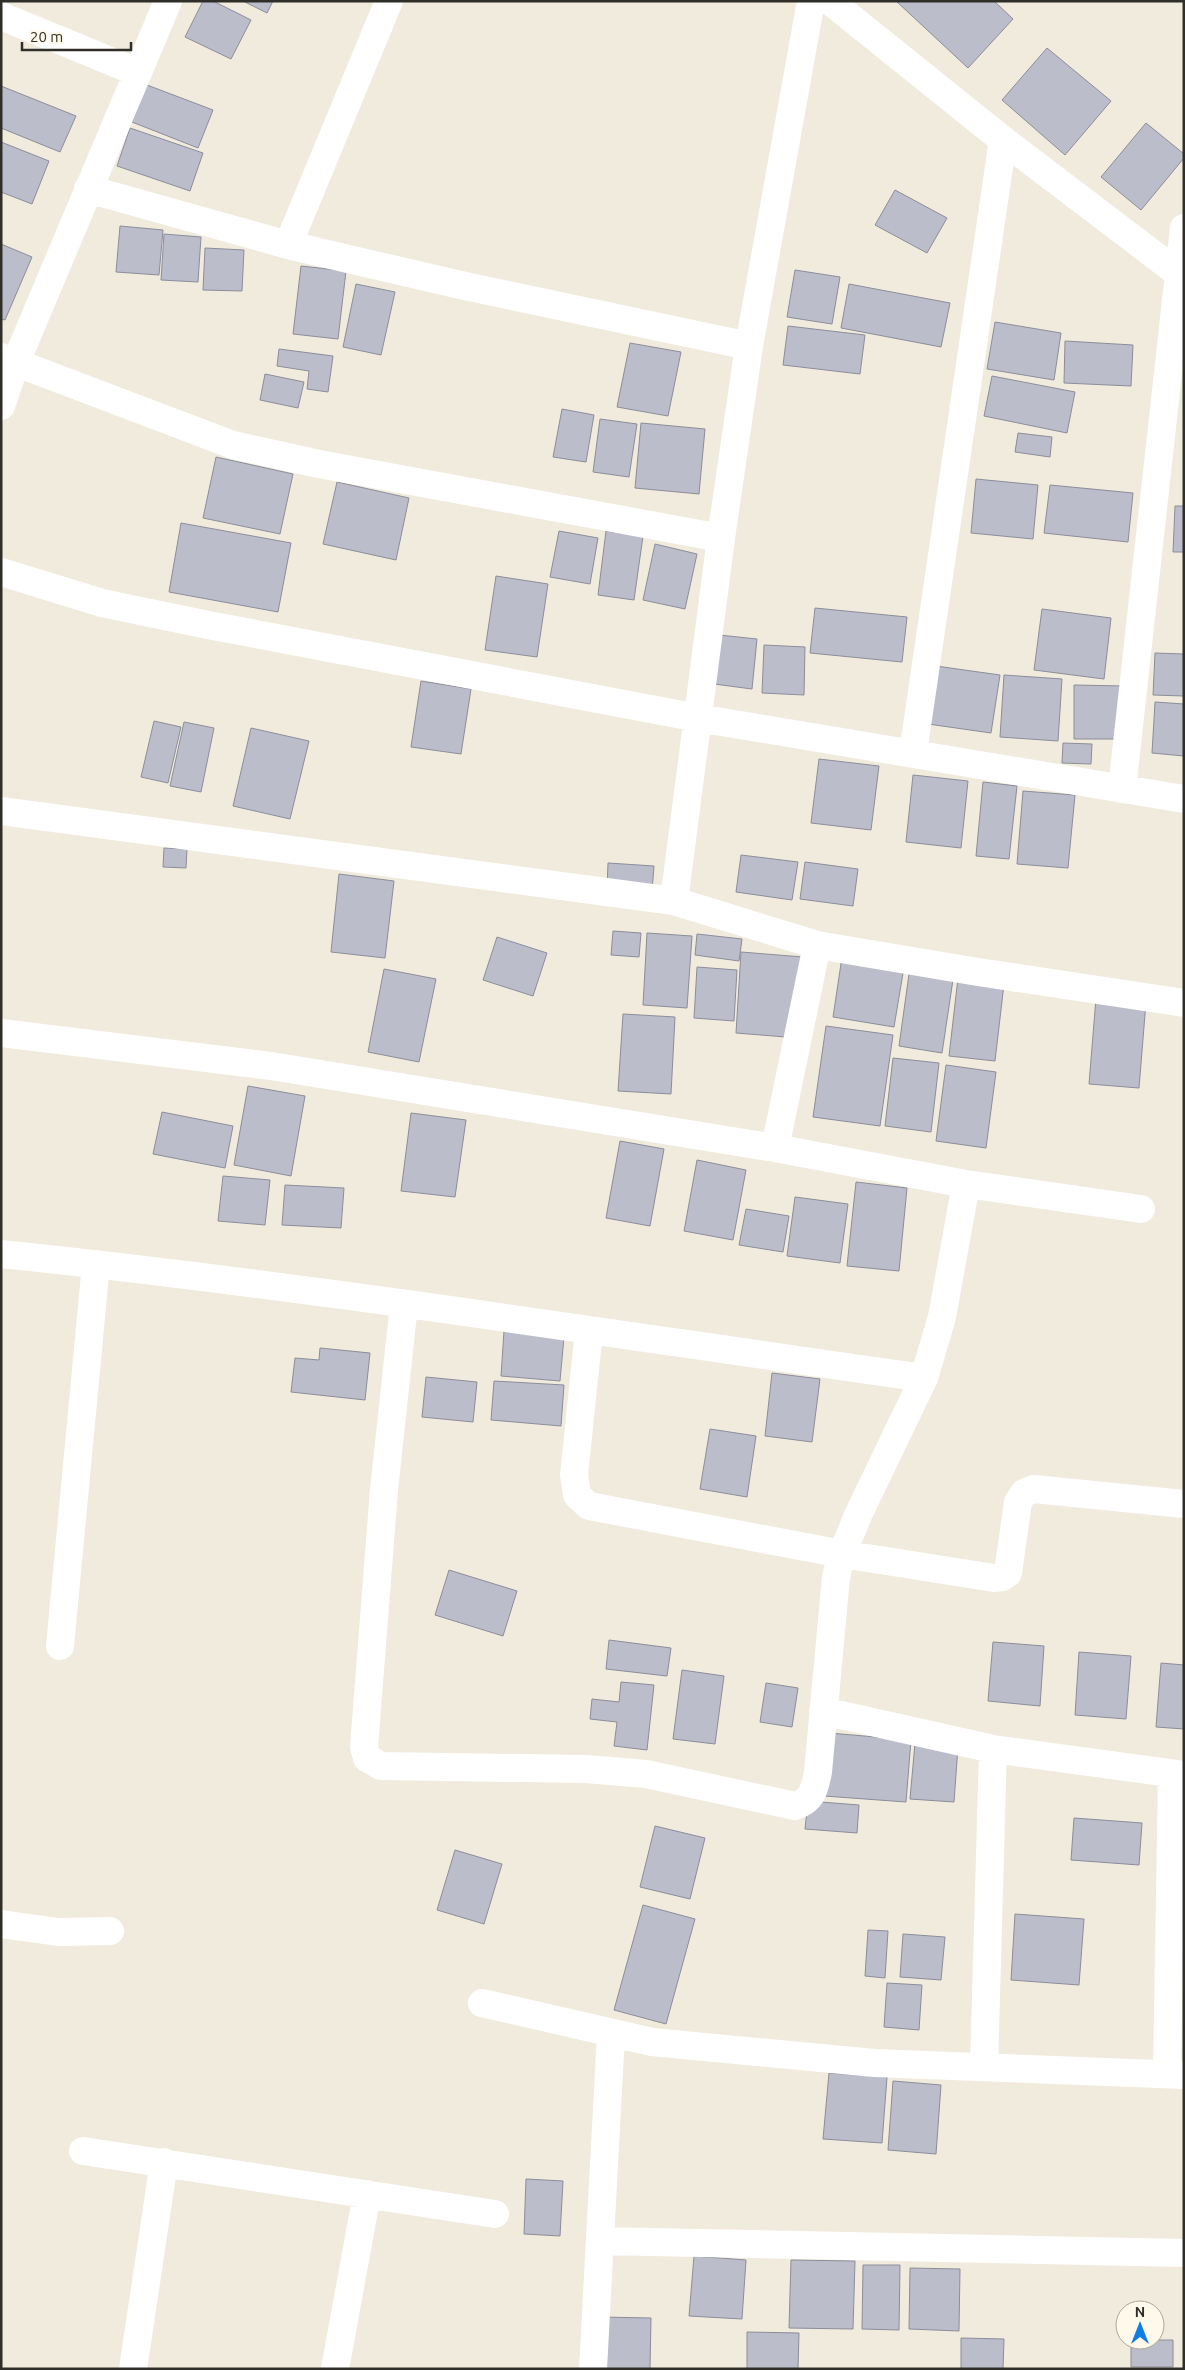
<svg xmlns="http://www.w3.org/2000/svg" width="1185" height="2370" viewBox="0 0 1185 2370" font-family="Ubuntu,sans-serif">
  <style>
    .building { fill: #bcbdcb; stroke: #8c8d9a }
    .lines { fill: none; stroke-linecap: round; stroke-linejoin: round }
    .minor { stroke: #fff; stroke-width: 28 }
  </style>
  <rect width="100%" height="100%" fill="#f0ebdd"/>
  <!-- building -->
  <path class="building" d="M203,1H213L251,20L231,59L185,37Z
    M243,1H273L267,13Z
    M896,1H994L1013,19L968,68Z
    M1047,48L1111,101L1065,155L1002,100Z
    M147,85L213,110L198,148L132,122Z
    M1,86L76,116L60,152L1,128Z
    M1146,123L1184,154V158L1141,210L1101,177Z
    M130,128L203,153L190,191L117,166Z
    M1,142L49,161L32,204L1,192Z
    M895,190L947,218L927,253L875,225Z
    M120,226L163,230L159,275L116,272Z
    M164,234L201,237L198,282L161,280Z
    M1,244L32,257L5,320L1,319Z
    M205,248L244,250L242,291L203,290Z
    M301,266L346,271L338,339L293,334Z
    M795,270L840,277L832,324L787,317Z
    M356,284L395,292L381,355L343,347Z
    M849,284L950,303L941,347L841,328Z
    M995,322L1061,333L1054,380L987,369Z
    M788,326L865,335L860,374L783,365Z
    M1065,341L1133,345L1131,386L1064,383Z
    M630,343L681,352L668,416L617,407Z
    M279,349L333,356L328,392L307,389L309,371L277,366Z
    M265,374L304,382L298,408L260,400Z
    M992,376L1075,392L1067,433L984,416Z
    M562,409L594,415L586,462L553,457Z
    M600,419L637,424L629,477L593,472Z
    M641,423L705,429L699,494L635,488Z
    M1018,433L1052,437L1050,457L1015,452Z
    M216,457L293,474L280,534L203,518Z
    M976,479L1038,485L1033,539L971,533Z
    M337,482L409,498L396,560L323,544Z
    M1050,485L1133,493L1128,542L1044,533Z
    M1175,506H1184V552H1173Z
    M181,523L291,543L278,612L169,592Z
    M559,531L598,538L590,584L550,577Z
    M606,531L643,536L634,600L598,595Z
    M655,544L697,554L685,609L643,600Z
    M496,576L548,584L537,657L485,650Z
    M815,608L907,617L902,662L810,653Z
    M1042,609L1111,618L1104,679L1034,670Z
    M719,635L757,639L752,689L714,684Z
    M764,645L805,647L804,695L762,693Z
    M1155,653L1184,654V696L1153,695Z
    M936,666L1000,675L991,733L928,724Z
    M1004,675L1062,679L1058,741L1000,737Z
    M421,681L471,689L461,754L411,747Z
    M1074,685L1124,686V739H1074Z
    M1155,702L1184,704V756L1152,753Z
    M154,721L181,727L168,783L141,777Z
    M184,722L214,728L201,792L170,786Z
    M251,728L309,741L290,819L233,806Z
    M1063,743L1092,744L1091,764L1062,763Z
    M819,759L879,766L871,830L811,823Z
    M913,775L968,781L961,848L906,842Z
    M983,782L1017,786L1009,859L976,856Z
    M1023,791L1075,795L1068,868L1017,864Z
    M164,848L187,849L186,868L163,867Z
    M741,855L798,862L792,900L736,892Z
    M805,862L858,869L853,906L800,899Z
    M608,863L654,866L652,891L607,888Z
    M339,874L394,881L385,958L331,952Z
    M613,931L641,933L639,957L611,955Z
    M647,933L692,936L687,1008L643,1005Z
    M697,934L742,939L739,961L695,955Z
    M497,937L547,953L533,996L483,980Z
    M741,952L803,957L798,1038L736,1033Z
    M842,957L904,967L894,1027L833,1017Z
    M697,967L737,970L734,1021L694,1018Z
    M910,967L954,973L942,1053L899,1046Z
    M384,969L436,979L419,1062L368,1052Z
    M958,978L1004,984L995,1061L949,1056Z
    M1096,998L1146,1002L1139,1088L1089,1084Z
    M623,1014L675,1017L671,1094L618,1091Z
    M826,1026L893,1035L880,1126L813,1117Z
    M893,1058L939,1063L931,1132L885,1126Z
    M946,1065L996,1072L986,1148L936,1141Z
    M248,1086L305,1096L291,1176L234,1165Z
    M162,1112L233,1126L225,1168L153,1154Z
    M411,1113L466,1120L455,1197L401,1191Z
    M620,1141L664,1149L650,1226L606,1218Z
    M697,1160L746,1170L733,1240L684,1231Z
    M223,1176L270,1180L265,1225L218,1221Z
    M856,1182L907,1188L899,1271L847,1266Z
    M285,1185L344,1188L341,1228L282,1225Z
    M795,1197L848,1204L840,1263L787,1256Z
    M746,1209L789,1216L783,1252L739,1245Z
    M504,1331L564,1337L560,1381L501,1376Z
    M320,1348L370,1353L365,1400L291,1392L295,1358L319,1360Z
    M772,1373L820,1379L812,1442L765,1436Z
    M426,1377L477,1382L473,1422L422,1417Z
    M494,1381L564,1385L561,1426L491,1420Z
    M710,1429L756,1436L747,1497L700,1489Z
    M449,1570L517,1591L503,1636L435,1615Z
    M609,1640L671,1648L667,1676L606,1669Z
    M993,1642L1044,1646L1040,1706L988,1701Z
    M1079,1652L1131,1656L1126,1719L1075,1715Z
    M1161,1663L1184,1665V1729L1156,1727Z
    M682,1670L724,1676L715,1744L673,1739Z
    M621,1682L654,1685L647,1750L614,1746L617,1722L590,1719L592,1699L619,1702Z
    M766,1683L798,1688L792,1727L760,1722Z
    M829,1733L911,1740L906,1802L824,1796Z
    M915,1743L958,1747L954,1802L910,1799Z
    M808,1801L859,1805L857,1833L805,1829Z
    M1074,1818L1142,1823L1139,1865L1071,1860Z
    M655,1826L705,1838L690,1899L640,1887Z
    M455,1850L502,1864L484,1924L437,1910Z
    M643,1905L695,1919L666,2024L614,2010Z
    M1015,1914L1084,1919L1079,1985L1011,1980Z
    M868,1930L888,1931L885,1978L865,1976Z
    M903,1934L945,1937L941,1980L900,1977Z
    M887,1983L922,1985L919,2030L884,2027Z
    M829,2073L887,2077L882,2143L823,2139Z
    M893,2081L941,2085L936,2154L888,2150Z
    M526,2179L563,2181L560,2236L524,2234Z
    M694,2256L746,2260L742,2319L689,2316Z
    M791,2260L855,2261L853,2329L789,2328Z
    M863,2265H900L899,2330L862,2329Z
    M910,2268L960,2269L959,2331L909,2329Z
    M600,2317L651,2318L650,2369H599Z
    M747,2332L799,2333L798,2369H747Z
    M961,2338L1004,2339L1003,2369H961Z
    M1131,2340H1173V2367H1131Z"/>
  <g class="lines">
    <!-- minor -->
    <path class="minor" d="M830,1L1003,140L1178,273
      M1,16L137,72
      M88,189L288,245L465,286L749,346
      M288,245L389,1
      M1,357L233,445L319,464L721,538
      M1,406L16,362L168,1
      M1,572L102,603L208,625L698,718L1184,799
      M913,753L1003,140
      M1122,789L1184,228
      M1,811L674,901L817,945L978,972L1184,1003
      M674,901L721,538L749,346L811,1
      M1,1033L271,1066L775,1148L966,1184L1141,1209
      M775,1148L817,945
      M1,1254C310,1286 617,1335 924,1378
      M404,1304L384,1490L364,1747L367,1758L381,1766L586,1769L646,1774L795,1806C813,1800 814,1790 818,1772L836,1577L842,1554L859,1513L924,1378L942,1317L966,1184
      M589,1331L574,1475L577,1495L589,1506L842,1554L994,1578L1002,1577L1008,1573L1018,1502L1024,1493L1034,1489L1184,1504
      M60,1646L96,1264
      M823,1711L993,1749L1184,1775
      M1,1924L58,1932L110,1931
      M482,2003L652,2042L874,2063L1184,2075
      M984,2067L993,1749
      M1167,2074L1172,1774
      M83,2151L495,2214
      M600,2241L1184,2253
      M133,2369L164,2162
      M335,2369L367,2194
      M593,2369L611,2034"/>
  </g>
  <!-- border -->
  <rect width="1185" height="2370" fill="none" stroke="#302e28" stroke-width="5"/>
  <!-- north arrow -->
  <g transform="translate(1140 2325)"><circle r="24" fill="#fef9ea" stroke="#aca89c"/>
  <path d="M0-4L9 19L0 12L-9 19Z" fill="#107de4"/>
  <text y="-8" font-size="14" font-weight="bold" text-anchor="middle" fill="#302e28">N</text>
  </g>
  <!-- scale -->
  <path d="M22 42v8h109v-8" fill="none" stroke="#302e28" stroke-width="2.5"/>
  <text x="30" y="42" font-size="15" fill="#302e28" stroke="#fef9ea" stroke-width="4" paint-order="stroke">20 m</text>
</svg>
